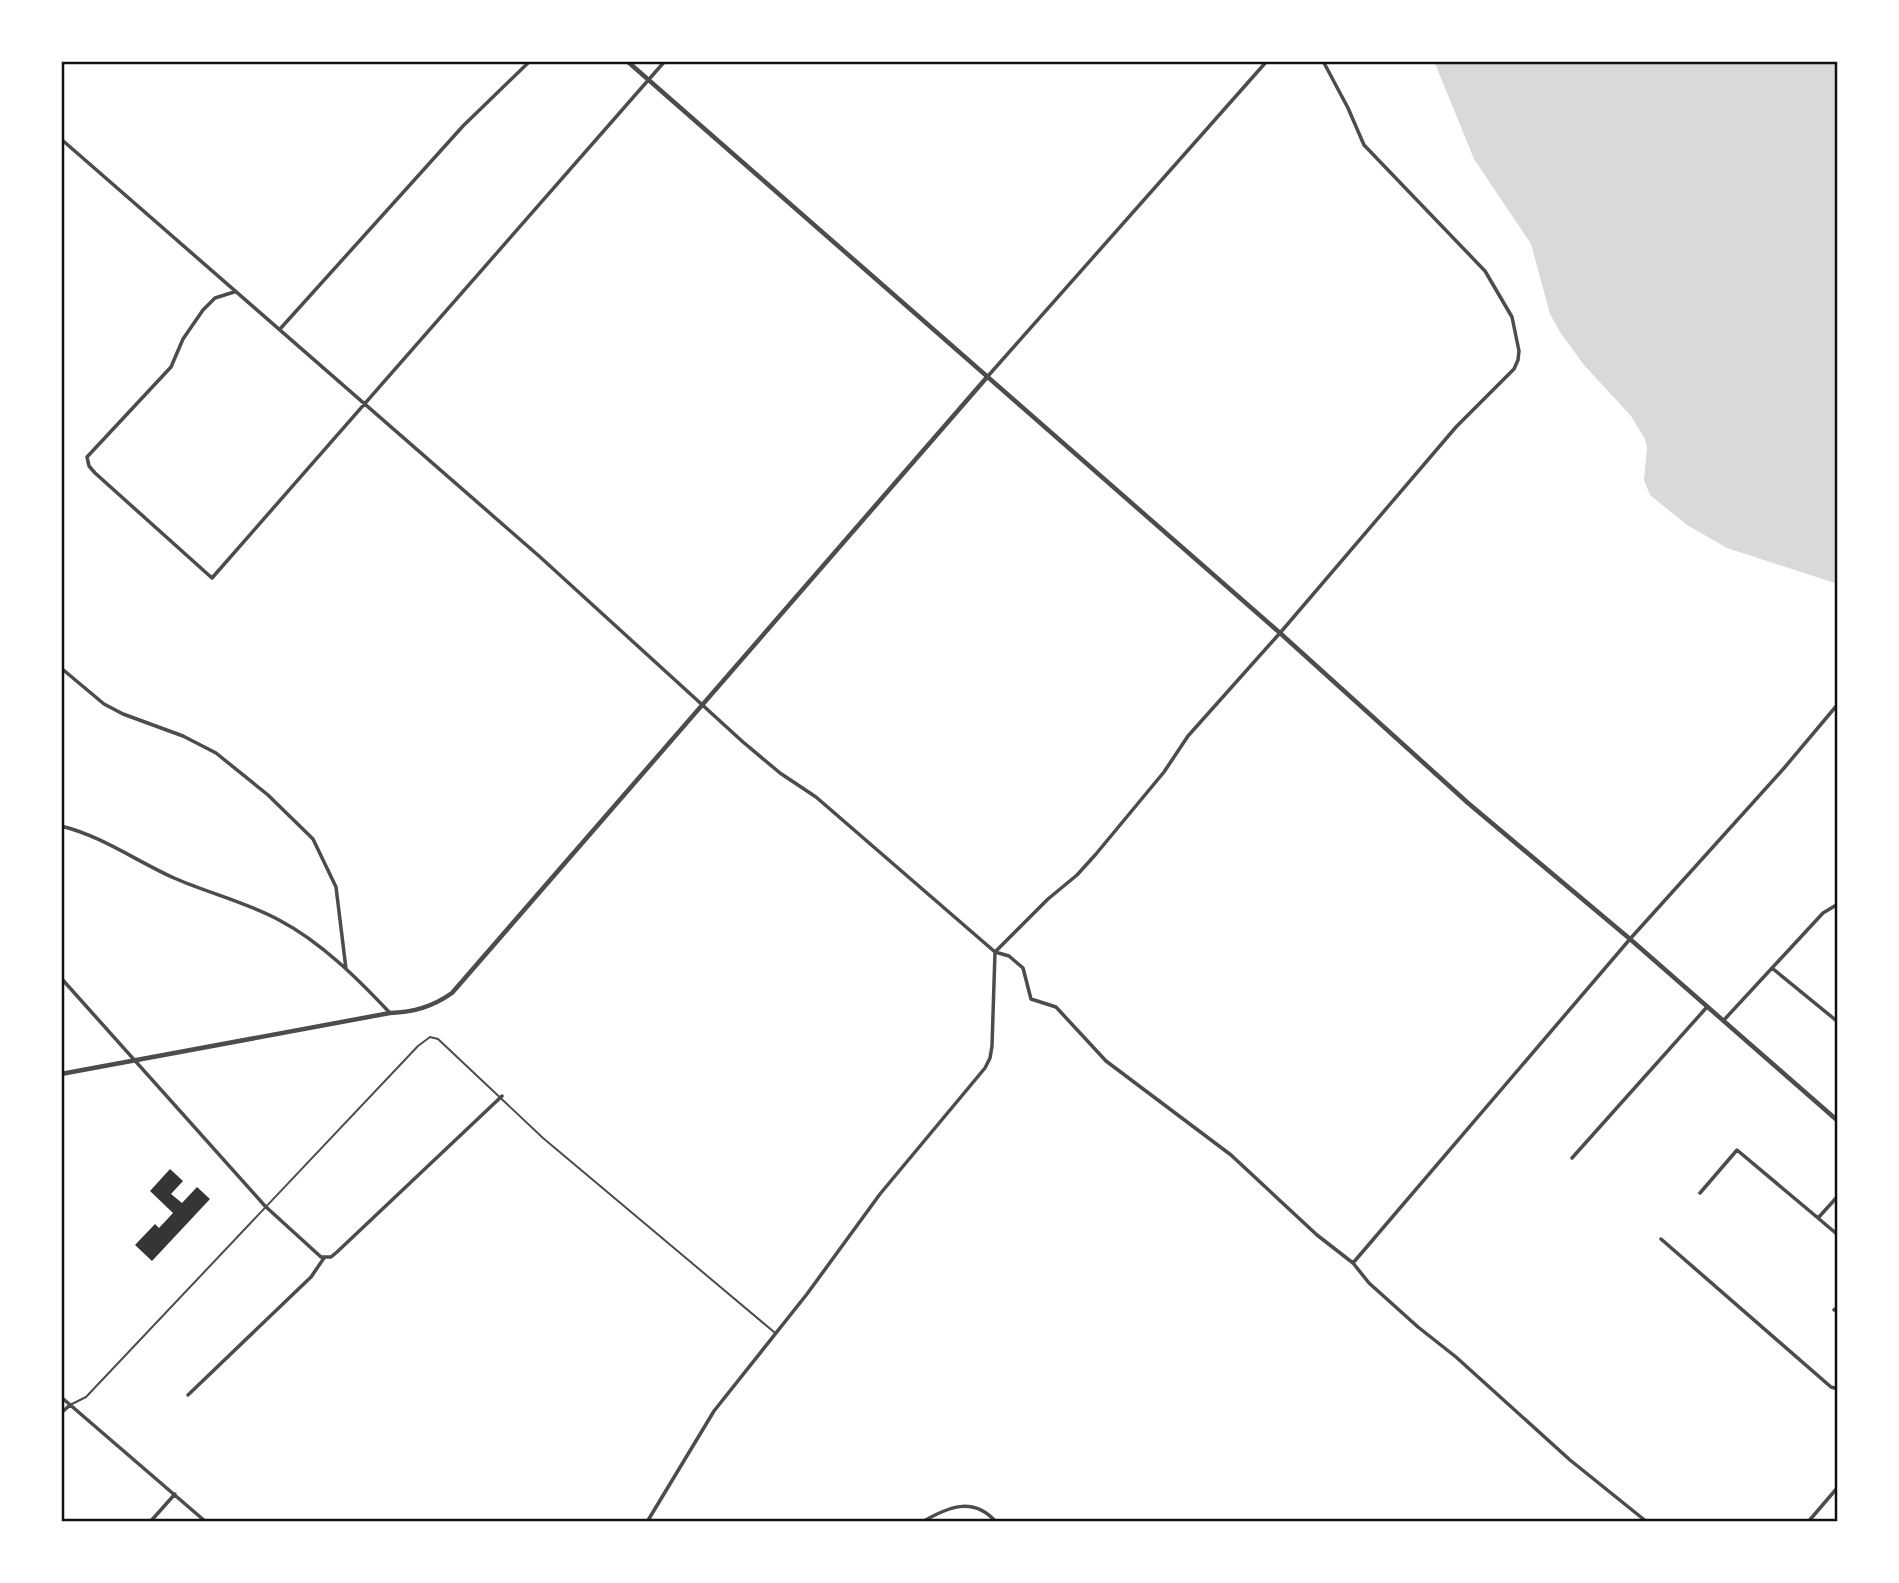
<svg xmlns="http://www.w3.org/2000/svg" width="1899" height="1583" viewBox="0 0 1899 1583" font-family="'Roboto Condensed',sans-serif">
  <style>
    .water { fill: #d9d9d9 }
    .building { fill: #353535 }
    .lines { fill: none; stroke-linecap: round; stroke-linejoin: round }
    .service { stroke: #4c4c4c; stroke-width: 2 }
    .minor { stroke: #4c4c4c; stroke-width: 3.5 }
    .tertiary { stroke: #4c4c4c; stroke-width: 4.5 }
    .neatline { fill: none; stroke: #111; stroke-width: 2.5 }
  </style>
  <rect width="100%" height="100%" fill="#fff"/>
  <!-- water -->
  <path class="water" d="M1434,61H1838V584L1727,548L1687,525L1650,495L1644,480L1647,448L1645,439L1631,416L1584,365L1560,332L1550,314L1531,244L1474,159Z"/>
  <!-- building -->
  <path class="building" d="M170,1169L183,1181L171,1194L182,1203L197,1187L210,1199L152,1261L135,1245L155,1224L159,1228L173,1213L150,1191Z"/>
  <g class="lines">
    <!-- service -->
    <path class="service" d="M70,1405L86,1397L418,1046L430,1037L438,1039L543,1138L774,1332"/>
    <!-- minor -->
    <path class="minor" d="M61,139L539,556L743,742L780,773L816,797L995,952L1009,956L1023,968L1031,999L1056,1007L1106,1061L1231,1155L1317,1235L1353,1263L1369,1283L1418,1327L1456,1357L1570,1460L1647,1522
      M234,292L215,298L203,310L183,339L171,367L87,457L89,466L95,473L212,578L665,61
      M280,329L463,126L530,61
      M988,376L1267,61
      M61,668L104,704L123,714L183,736L216,753L268,795L313,839L336,887L346,969
      M61,826C102,836 136,861 174,878C208,893 246,902 279,920C321,942 358,979 390,1013
      M1772,968L1838,1022
      M61,978L265,1206L321,1257H331L337,1252L502,1096
      M1723,1021L1823,913L1838,904
      M1572,1158L1707,1007
      M1700,1193L1737,1150L1818,1218L1838,1196
      M1818,1218L1838,1235
      M1661,1239L1831,1387L1838,1389
      M1353,1263L1630,939L1785,767L1838,704
      M1834,1310L1838,1307
      M188,1395L311,1277L324,1258
      M61,1397L206,1522
      M61,1413L70,1405
      M150,1522L175,1494
      M647,1522L714,1411L807,1294L880,1194L985,1068L990,1058L992,1046L995,952L1048,899L1077,875L1096,854L1164,772L1188,736L1280,633L1456,427L1514,369L1518,360L1519,351L1512,317L1485,271L1364,145L1348,108L1323,61
      M922,1522C948,1507 973,1496 996,1522
      M1808,1522L1838,1487"/>
    <!-- tertiary -->
    <path class="tertiary" d="M627,61L1280,633L1468,803L1630,939L1838,1121
      M61,1074L390,1013C414,1012 432,1007 452,993L988,376"/>
  </g>
  <!-- border -->
  <rect width="1899" height="1583" fill="none" stroke="#ffffff" stroke-width="126"/>
  <rect x="63" y="63" width="1773" height="1457" class="neatline"/>
</svg>
